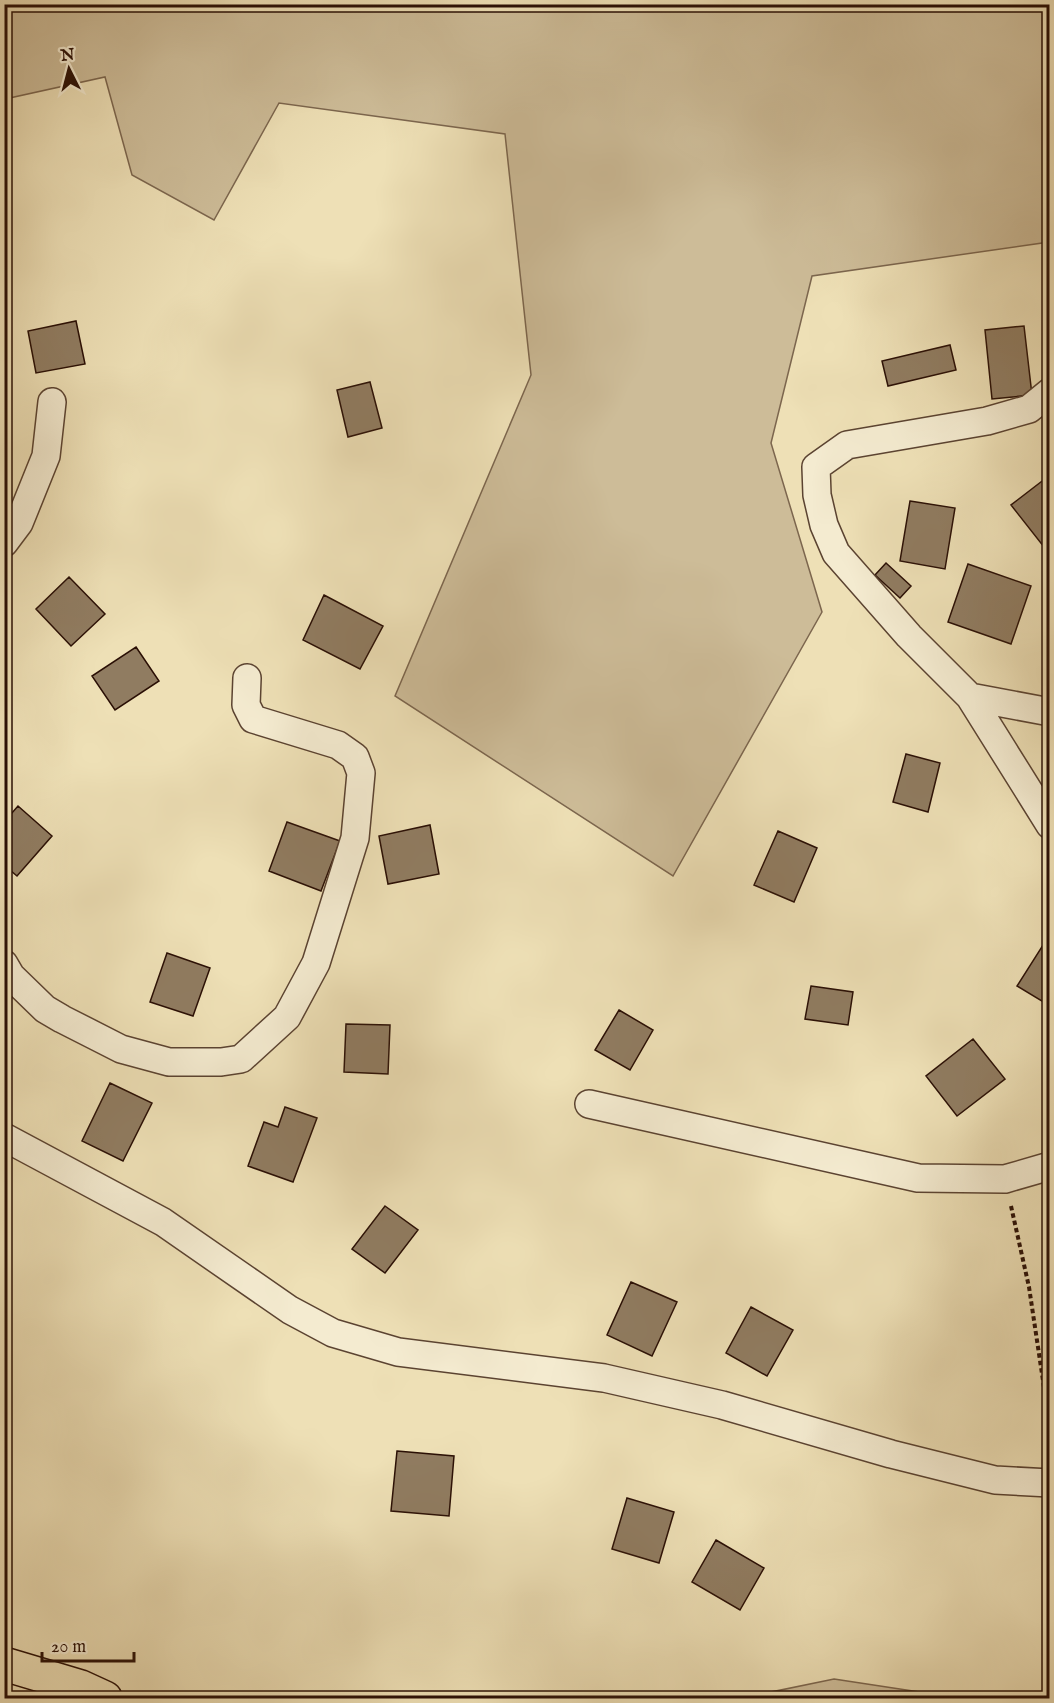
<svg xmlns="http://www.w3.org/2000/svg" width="1054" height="1703" viewBox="0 0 1054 1703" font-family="'IM FELL English',serif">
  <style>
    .green { fill: #cdbc98; stroke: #7c664e; stroke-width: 1.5 }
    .building { fill: #907c61; stroke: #2a0f05; stroke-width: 1.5 }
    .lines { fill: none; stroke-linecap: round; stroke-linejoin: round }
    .minor-casing { stroke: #5b4331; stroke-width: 30 }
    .primary-casing { stroke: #2a0f05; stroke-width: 36 }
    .path { stroke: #2a0f05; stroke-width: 4; stroke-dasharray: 4.5 3; stroke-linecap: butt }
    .minor { stroke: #f4ebd0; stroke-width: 27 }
    .primary { stroke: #eee0b6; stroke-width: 33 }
  </style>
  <rect width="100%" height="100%" fill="#eee0b6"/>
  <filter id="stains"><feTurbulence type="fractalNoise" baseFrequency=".00333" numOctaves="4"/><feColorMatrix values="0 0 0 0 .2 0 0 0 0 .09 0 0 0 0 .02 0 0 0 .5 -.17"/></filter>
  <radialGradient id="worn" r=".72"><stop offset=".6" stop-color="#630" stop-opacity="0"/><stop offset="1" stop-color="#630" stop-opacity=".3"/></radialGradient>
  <!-- green -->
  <path class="green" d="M4,5H1049V242L812,276L771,443L822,612L673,876L395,696L531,375L505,134L279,103L214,220L132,175L105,77L5,99Z
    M834,1679L959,1698H742Z"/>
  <!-- building -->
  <path class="building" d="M76,321L85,364L36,373L28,331Z
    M1024,326L1032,395L992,399L985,330Z
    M950,345L956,370L888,386L882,361Z
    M370,382L382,428L348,437L337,390Z
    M1050,475V542L1044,547L1011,505Z
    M910,501L955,508L945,569L900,561Z
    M886,563L911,586L900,598L875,575Z
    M968,564L1031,586L1011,644L948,622Z
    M69,577L105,614L71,646L36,609Z
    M324,595L383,626L360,669L303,640Z
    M136,647L159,681L115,710L92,676Z
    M906,754L940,763L928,812L893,802Z
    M18,806L52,836L17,876L4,865V822Z
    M287,822L340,841L321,891L269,871Z
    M430,825L439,874L388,884L379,836Z
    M778,831L817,848L794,902L754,885Z
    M1050,934V1006L1017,986Z
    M167,953L210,968L193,1016L150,1002Z
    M811,986L853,992L848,1025L805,1019Z
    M619,1010L653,1030L630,1070L595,1050Z
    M346,1024L390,1025L388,1074L344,1072Z
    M973,1039L1005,1079L957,1116L926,1076Z
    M110,1083L152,1103L123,1161L82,1141Z
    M285,1107L317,1118L293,1182L248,1166L264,1122L278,1127Z
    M385,1206L418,1230L385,1273L352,1249Z
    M631,1282L677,1302L652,1356L607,1335Z
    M751,1307L793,1330L767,1376L726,1353Z
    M397,1451L454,1456L449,1516L391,1511Z
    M627,1498L674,1512L659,1563L612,1549Z
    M716,1540L764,1568L740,1610L692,1582Z"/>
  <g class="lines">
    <defs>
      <path id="minor" d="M1050,392L1029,409L987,421L847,445L816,467L817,495L824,525L836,553L909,636L970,697L1050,825
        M4,543L19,523L46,456L52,402
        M970,697L1050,712
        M4,964L11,976L45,1009L62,1019L121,1049L169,1062H221L241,1059L287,1017L316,963L355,838L361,773L355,757L338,745L253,719L246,705L247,678
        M589,1104L918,1178L1005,1179L1050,1166
        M4,1137L163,1222L290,1310L333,1333L398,1352L604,1378L722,1405L891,1454L995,1480L1050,1483"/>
      <path id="primary" d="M4,1664L81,1687L105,1698"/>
    </defs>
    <!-- minor casing -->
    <use href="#minor" class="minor-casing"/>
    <!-- primary casing -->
    <use href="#primary" class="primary-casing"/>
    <!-- path -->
    <path class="path" d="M1011,1206L1029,1287L1045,1394L1050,1401"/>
    <!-- minor -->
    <use href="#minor" class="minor"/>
    <!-- primary -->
    <use href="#primary" class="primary"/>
  </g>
  <!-- margin -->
  <rect width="1054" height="1703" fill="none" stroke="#eee0b6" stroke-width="24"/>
  <rect x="6" y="6" width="1042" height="1691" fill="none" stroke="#2a0f05" stroke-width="3"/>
  <rect x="12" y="12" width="1030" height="1679" fill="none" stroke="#2a0f05" stroke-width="1.5"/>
  <!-- north arrow -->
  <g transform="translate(69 69) rotate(354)" stroke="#f4ebd0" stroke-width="4.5" paint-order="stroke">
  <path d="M0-4.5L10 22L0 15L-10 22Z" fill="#2a0f05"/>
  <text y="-9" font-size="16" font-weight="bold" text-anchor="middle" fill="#2a0f05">N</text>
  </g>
  <!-- scale -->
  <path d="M42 1652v9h92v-9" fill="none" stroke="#2a0f05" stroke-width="3"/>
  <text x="51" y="1652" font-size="18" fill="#2a0f05" stroke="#f4ebd0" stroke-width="4.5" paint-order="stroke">20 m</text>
  <rect width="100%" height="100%" filter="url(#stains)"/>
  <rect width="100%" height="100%" fill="url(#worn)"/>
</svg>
